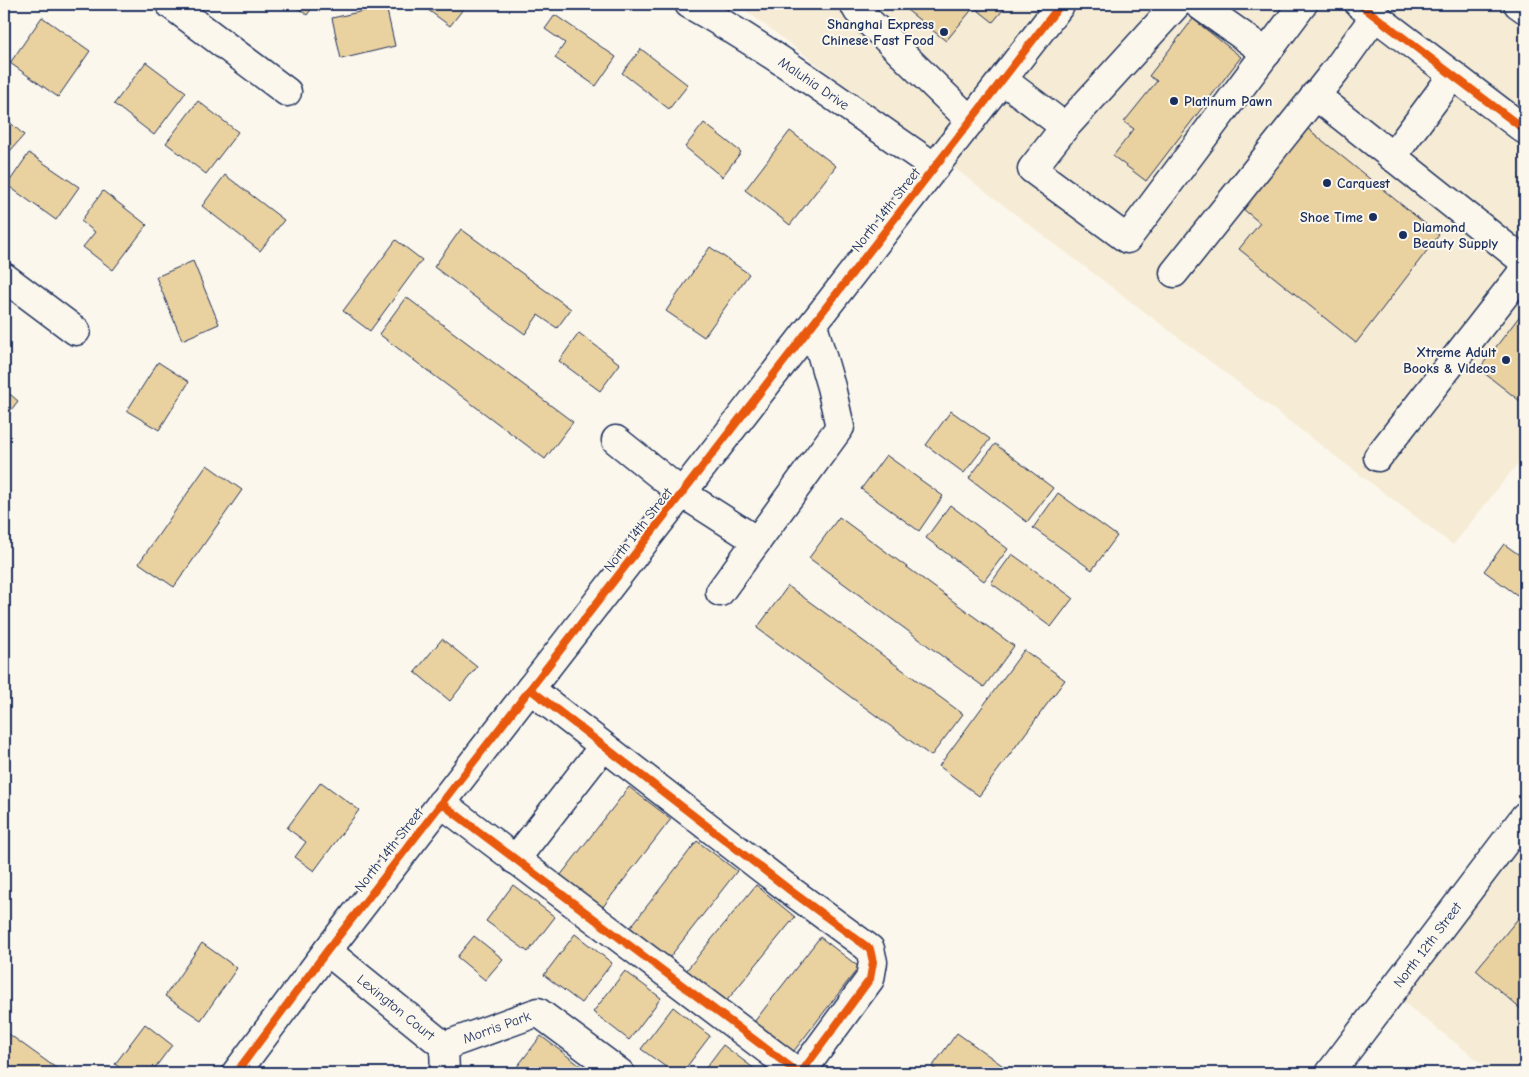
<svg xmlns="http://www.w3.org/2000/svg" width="1529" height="1077" viewBox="0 0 1529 1077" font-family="'Comic Neue',sans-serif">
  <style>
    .built { fill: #f6ecd5 }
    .building { fill: #ead2a0; stroke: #1b2f5e }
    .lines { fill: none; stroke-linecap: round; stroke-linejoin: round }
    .minor-casing { stroke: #1b2f5e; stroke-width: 31 }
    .major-casing { stroke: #1b2f5e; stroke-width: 31 }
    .minor { stroke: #fbf7ec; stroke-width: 28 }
    .major { stroke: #fbf7ec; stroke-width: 28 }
    .cycleway-casing { stroke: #fbf7ec; stroke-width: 11 }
    .cycleway { stroke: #e8590c; stroke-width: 8 }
    .poi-dot { fill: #1b2f5e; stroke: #fbf7ec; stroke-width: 2 }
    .labels { text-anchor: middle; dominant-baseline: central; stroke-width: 4; stroke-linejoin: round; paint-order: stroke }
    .poi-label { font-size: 14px; font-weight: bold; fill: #1b2f5e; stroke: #fbf7ec; text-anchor: end }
    .street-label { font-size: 14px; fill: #1b2f5e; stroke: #fbf7ec }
  </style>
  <rect width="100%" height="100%" fill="#fbf7ec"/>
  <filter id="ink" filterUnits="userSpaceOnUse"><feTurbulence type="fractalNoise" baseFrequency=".02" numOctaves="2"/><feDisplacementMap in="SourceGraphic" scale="10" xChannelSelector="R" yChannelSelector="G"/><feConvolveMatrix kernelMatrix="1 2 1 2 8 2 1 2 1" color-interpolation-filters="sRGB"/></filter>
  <g filter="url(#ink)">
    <!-- built -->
    <path class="built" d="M737,4H1525V458L1523,457L1453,545Z
      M1525,837V1073H1494L1399,999Z"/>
    <!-- building -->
    <path class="building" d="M292,4H315L307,15Z
      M420,4H467L450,26Z
      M912,4H1006L1007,5L993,22L974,7L946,41L907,10Z
      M386,6L395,46L341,59L332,18Z
      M555,15L616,57L596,86L555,58L565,43L545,29Z
      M42,17L90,51L58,97L10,63Z
      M1193,19L1241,57L1146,181L1113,156L1134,129L1124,122L1157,81L1149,76Z
      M641,49L688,85L669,109L622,73Z
      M146,62L186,92L154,135L114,104Z
      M198,101L238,132L206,174L166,143Z
      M4,117L24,135L4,158Z
      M704,123L741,152L722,177L685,147Z
      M1302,124L1439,235L1356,343L1239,249L1260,223L1237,204Z
      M790,131L836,166L790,225L745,190Z
      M29,153L79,187L56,220L7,185Z
      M225,175L284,220L260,251L202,206Z
      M103,191L147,225L113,270L83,247L95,232L81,221Z
      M461,229L571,309L557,328L538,315L525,334L434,267Z
      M396,240L422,260L370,331L343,311Z
      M710,247L749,274L704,337L666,311Z
      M193,261L219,324L182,340L156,277Z
      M406,297L573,422L545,459L379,334Z
      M1525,309V405L1479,369Z
      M579,333L620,364L600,391L559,361Z
      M158,362L189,382L159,430L127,411Z
      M4,389L18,401L4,419Z
      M951,411L990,439L964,473L926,445Z
      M995,444L1053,488L1027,522L969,478Z
      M886,455L943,496L919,531L861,489Z
      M207,465L242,490L174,587L139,563Z
      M1058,493L1117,536L1092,570L1033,528Z
      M950,505L1008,549L984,581L926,538Z
      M839,517L1014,646L984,687L809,558Z
      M1504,544L1525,559V584L1517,595L1484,571Z
      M1012,554L1073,598L1051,627L991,583Z
      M788,586L963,714L931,756L757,628Z
      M442,639L477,667L450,701L415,672Z
      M1024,650L1065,680L979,796L939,766Z
      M321,782L359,810L314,871L295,857L306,842L287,828Z
      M629,787L671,819L602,908L560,876Z
      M697,841L737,871L669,958L630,928Z
      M513,885L555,917L528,952L486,921Z
      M756,885L795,917L724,1004L685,972Z
      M1525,910V1013L1476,970Z
      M575,934L612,963L581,1003L544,975Z
      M474,936L503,959L485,980L457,957Z
      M820,937L859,967L790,1056L751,1026Z
      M202,943L237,968L201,1020L165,996Z
      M625,971L661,998L629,1040L593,1012Z
      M673,1007L710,1036L682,1073H674L641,1049Z
      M145,1024L172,1045L151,1073H127L115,1064Z
      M6,1032L63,1073H4V1035Z
      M957,1033L1013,1073H941L932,1067Z
      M541,1036L583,1068L579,1073L513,1072Z
      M723,1045L760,1073H702Z"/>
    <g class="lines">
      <defs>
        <g id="minor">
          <path d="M170,4L287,92"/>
          <path id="s1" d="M689,4C775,52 854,112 935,167"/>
          <path d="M854,4L858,11L971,121"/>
          <path d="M1177,4L1065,127L1032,169L1127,239L1303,4"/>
          <path d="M1198,4L1267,53"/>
          <path d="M1003,80L1065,127"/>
          <path d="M1315,95L1525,262"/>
          <path d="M1392,157L1453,75"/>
          <path d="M1174,273L1336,70L1375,16"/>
          <path d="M4,277L76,331"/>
          <path d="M616,440L682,493L757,541"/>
          <path d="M1378,457L1525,269"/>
          <path d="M720,592L840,427L831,387L813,325"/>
          <path d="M441,803L797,1072L803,1070L870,979L873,962L870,949L791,891L530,689"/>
          <path d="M515,860L603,747"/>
          <path id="s2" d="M327,951L444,1046L445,1073"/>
          <path id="s3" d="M444,1046L538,1012L620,1073"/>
          <path d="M236,1073L327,951L1061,4"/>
          <path id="s4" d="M1330,1073L1525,816"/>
        </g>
        <path id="major" d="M1359,4L1525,130
          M1518,4L1525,9"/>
      </defs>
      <!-- minor casing -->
      <use href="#minor" class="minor-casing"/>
      <!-- major casing -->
      <use href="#major" class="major-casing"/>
      <!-- minor -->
      <use href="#minor" class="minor"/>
      <!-- major -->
      <use href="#major" class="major"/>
      <defs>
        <path id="cycleway" d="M1359,4L1525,130
          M441,803L797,1072L803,1070L870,979L873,962L870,949L791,891L530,689
          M236,1073L327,951L1061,4"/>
      </defs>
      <!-- cycleway casing -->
      <use href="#cycleway" class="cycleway-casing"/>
      <!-- cycleway -->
      <use href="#cycleway" class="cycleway"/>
    </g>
  </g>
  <!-- markers -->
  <g class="poi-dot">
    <circle cx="944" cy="32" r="5"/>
    <circle cx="1174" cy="101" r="5"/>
    <circle cx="1327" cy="183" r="5"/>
    <circle cx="1373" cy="217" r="5"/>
    <circle cx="1403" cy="235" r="5"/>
    <circle cx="1506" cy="360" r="5"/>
  </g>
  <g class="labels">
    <!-- poi labels -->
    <g class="poi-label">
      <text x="934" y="24">Shanghai Express<tspan x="934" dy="16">Chinese Fast Food</tspan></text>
      <text x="1184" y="101" text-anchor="start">Platinum Pawn</text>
      <text x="1337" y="183" text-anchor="start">Carquest</text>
      <text x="1363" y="217">Shoe Time</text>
      <text x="1413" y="227" text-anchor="start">Diamond<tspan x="1413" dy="16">Beauty Supply</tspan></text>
      <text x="1496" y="352">Xtreme Adult<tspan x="1496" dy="16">Books &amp; Videos</tspan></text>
    </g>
    <!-- street labels -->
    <g class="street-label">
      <text stroke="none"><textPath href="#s1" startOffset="148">Maluhia Drive</textPath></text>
      <text transform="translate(886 210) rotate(-52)">North 14th Street</text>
      <text transform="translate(638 530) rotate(-52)">North 14th Street</text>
      <text transform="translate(389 850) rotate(-52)">North 14th Street</text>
      <text stroke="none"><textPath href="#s4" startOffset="161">North 12th Street</textPath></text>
      <text stroke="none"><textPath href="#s2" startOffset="89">Lexington Court</textPath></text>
      <text stroke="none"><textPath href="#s3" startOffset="56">Morris Park</textPath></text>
    </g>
  </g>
  <!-- margin -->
  <rect width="1529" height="1077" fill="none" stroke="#fbf7ec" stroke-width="20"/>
  <rect x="10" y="10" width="1509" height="1057" fill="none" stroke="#1b2f5e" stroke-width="2" filter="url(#ink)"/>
</svg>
